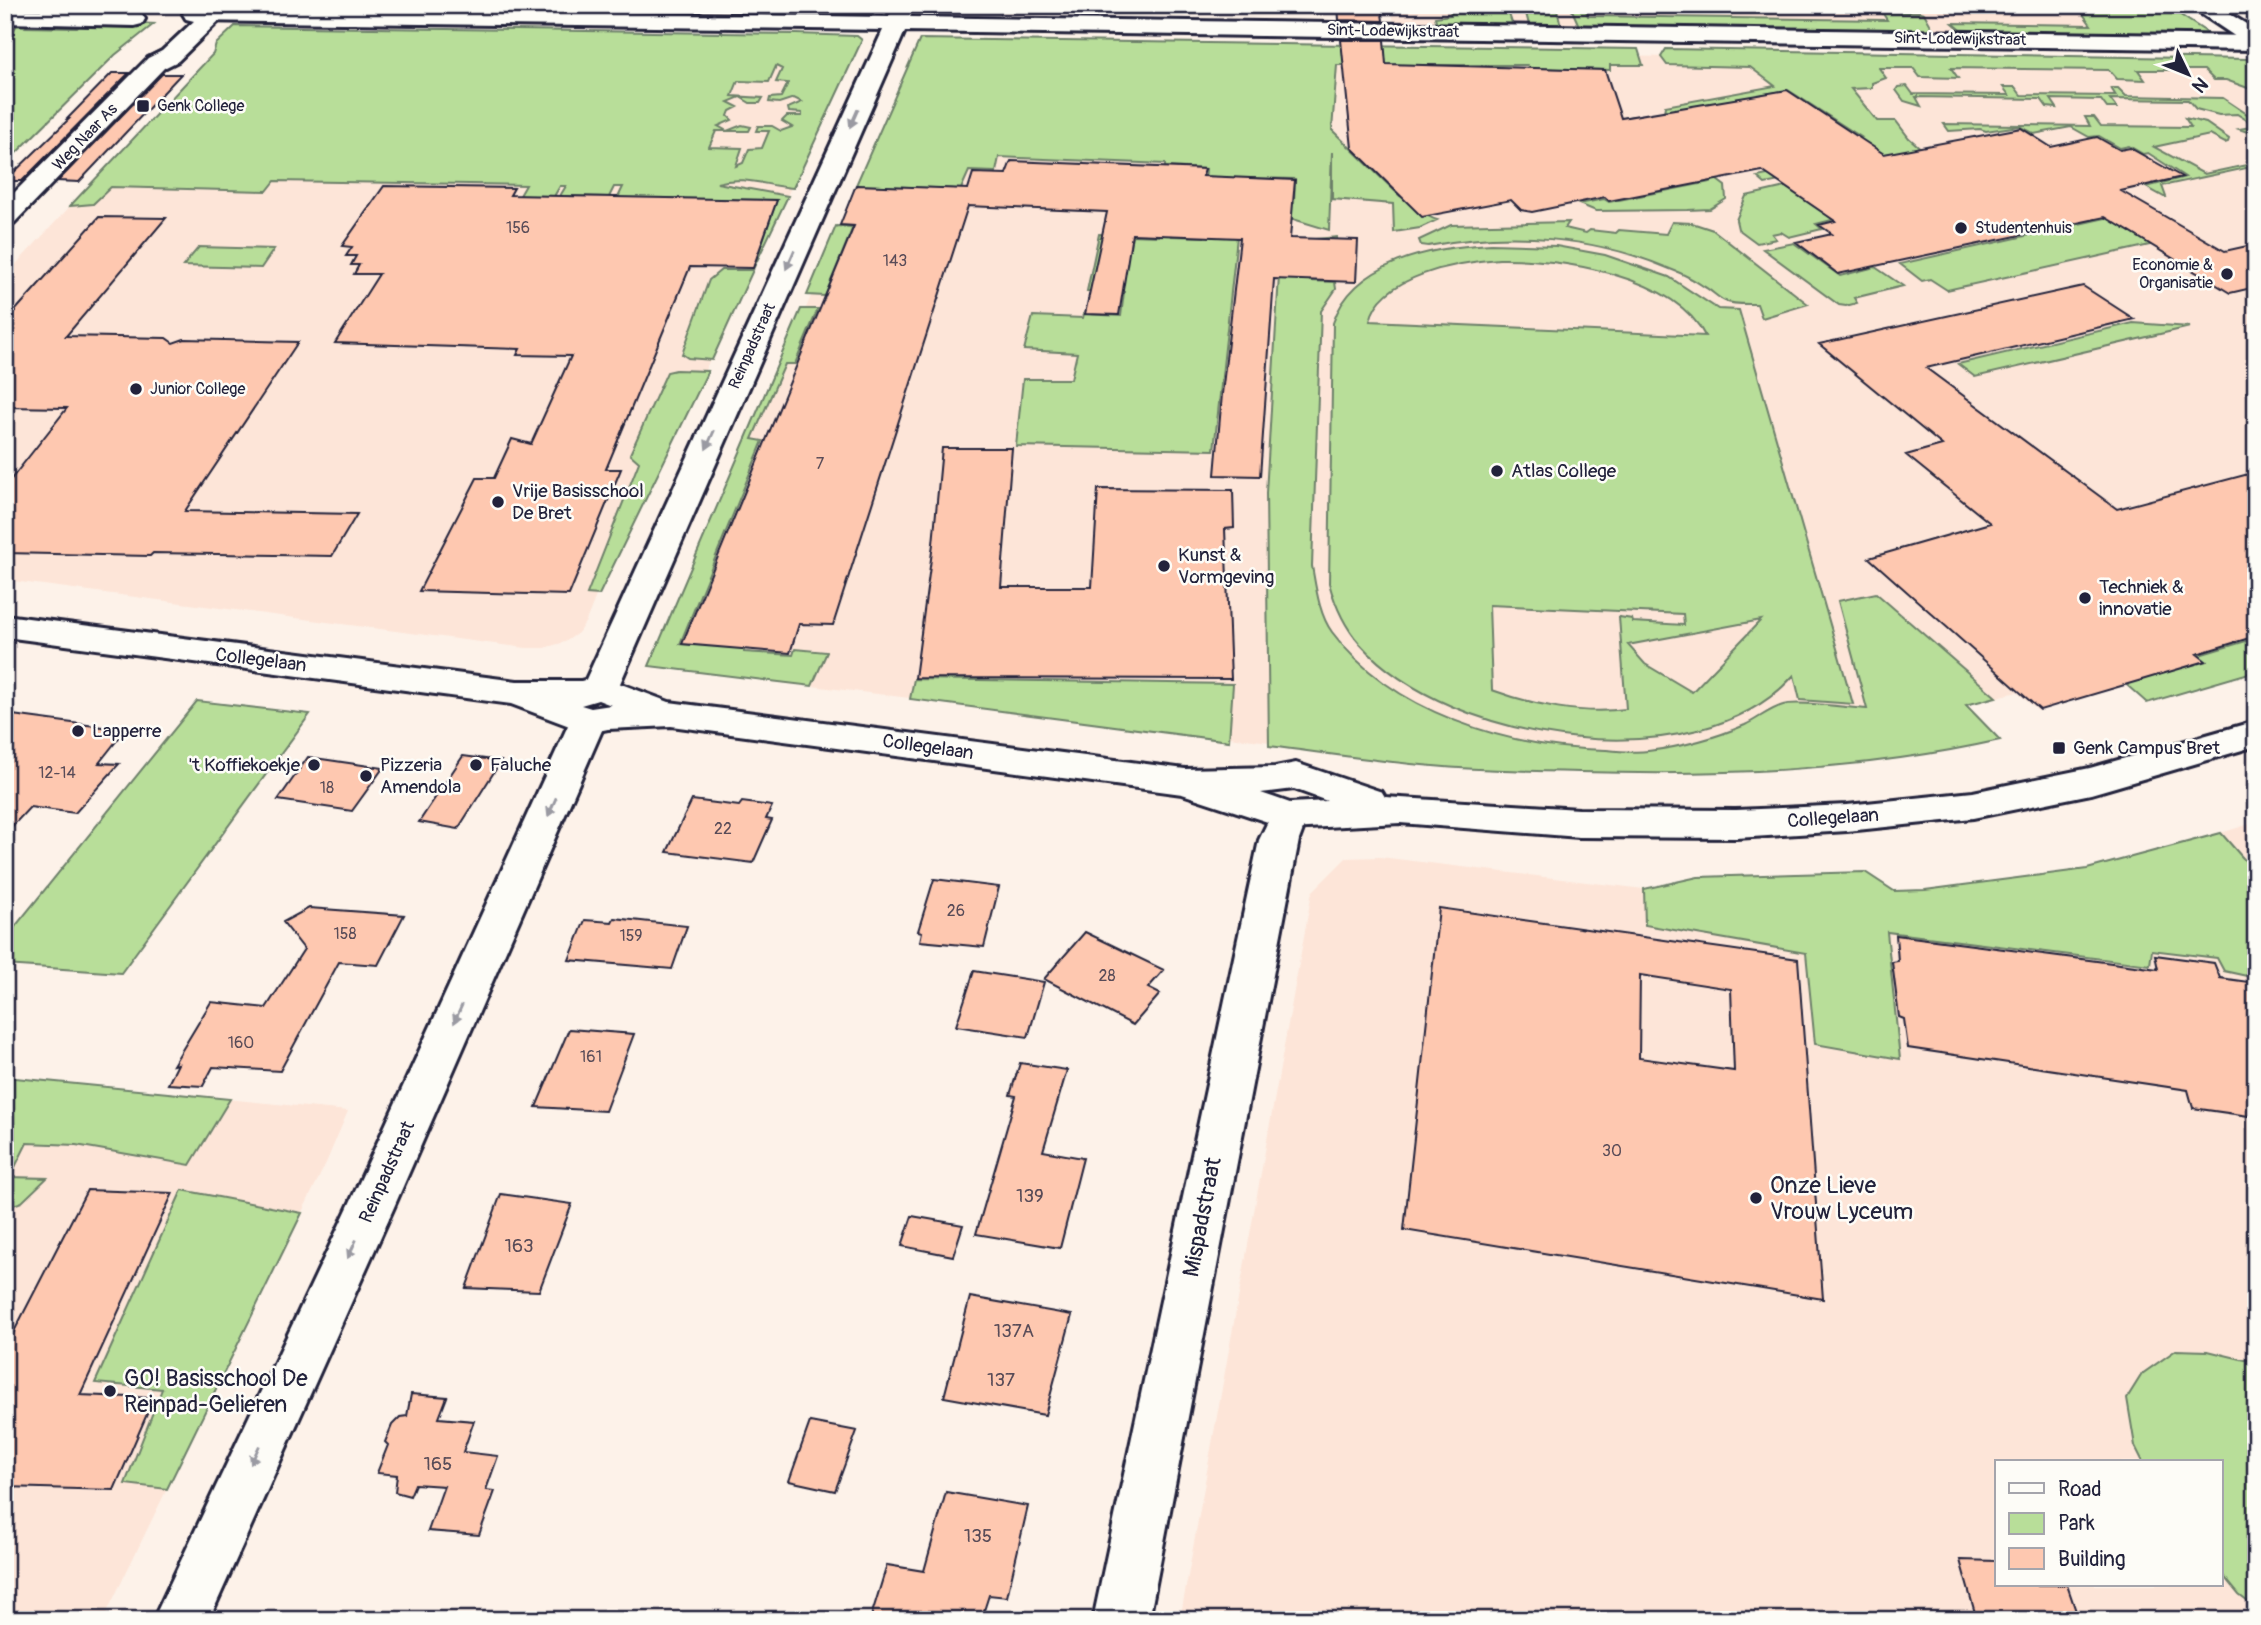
<svg xmlns="http://www.w3.org/2000/svg" width="2261" height="1625" viewBox="0 0 2261 1625" font-family="Pangolin,sans-serif">
  <style>
    .built { fill: #fde5d8; fill-rule: evenodd }
    .green { fill: #b8de99; stroke: #6d806a; stroke-width: 2; fill-rule: evenodd }
    .building { fill: #fec8b0; stroke: #22223b; stroke-width: 2; fill-rule: evenodd }
    .lines { fill: none; stroke-linecap: round; stroke-linejoin: round }
    .minor-casing { stroke: #22223b; stroke-width: 6 }
    .tertiary-casing { stroke: #22223b; stroke-width: 6 }
    .secondary-casing { stroke: #22223b; stroke-width: 6 }
    .minor { fill: #fdfcf7; fill-rule: evenodd }
    .tertiary { fill: #fdfcf7; fill-rule: evenodd }
    .secondary { fill: #fdfcf7; fill-rule: evenodd }
    .oneway { fill: #9a9aa2 }
    .poi-dot { fill: #22223b; stroke: #fdfcf7; stroke-width: 2.5 }
    .labels { text-anchor: middle; dominant-baseline: central; stroke-width: 5; stroke-linejoin: round; paint-order: stroke }
    .far-street-label { font-size: 16px; fill: #22223b; stroke: #fdfcf7 }
    .far-poi-label { font-size: 16px; fill: #22223b; stroke: #fdfcf7; text-anchor: start }
    .number-label { font-size: 16px; fill: #594c58 }
    .poi-label { font-size: 19px; fill: #22223b; stroke: #fdfcf7; text-anchor: start }
    .street-label { font-size: 19px; fill: #22223b; stroke: #fdfcf7 }
    .near-number-label { font-size: 19px; fill: #594c58 }
    .near-poi-label { font-size: 23px; fill: #22223b; stroke: #fdfcf7; text-anchor: start }
    .near-street-label { font-size: 23px; fill: #22223b; stroke: #fdfcf7 }
  </style>
  <rect width="100%" height="100%" fill="#fdf2e9"/>
  <filter id="ink" filterUnits="userSpaceOnUse"><feTurbulence type="fractalNoise" baseFrequency=".0143" numOctaves="2"/><feDisplacementMap in="SourceGraphic" scale="14" xChannelSelector="R" yChannelSelector="G"/><feConvolveMatrix kernelMatrix="1 2 1 2 8 2 1 2 1" color-interpolation-filters="sRGB"/></filter>
  <g filter="url(#ink)">
    <!-- built -->
    <path class="built" d="M1391,5H2161L2076,34L1394,23Z
      M918,41L1512,55L2252,64L2256,67V638L2169,664L2128,685L2038,711L2017,692L1966,705L1999,739L1434,762L812,686L750,677L660,656Z
      M856,50L707,366L607,568L586,621L578,633L565,642L544,648H526L5,580V276L161,109Z
      M2256,822V873L2221,833Z
      M1380,857L1644,889L1698,877L1865,872L1933,916L2256,933V1620H1180L1312,892L1346,858ZM1997,1462H2221V1585H1997Z
      M5,1077L348,1111L326,1163L103,1620H5Z"/>
    <!-- green -->
    <path class="green" d="M5,5L145,6L137,13L5,12Z
      M538,5H604L601,11L697,13L531,15Z
      M791,5H894C885,27 848,17 831,16C816,15 800,16 785,16Z
      M1449,5H1506L1514,29L1438,28L1435,17L1451,15Z
      M1524,5H1556L1561,26L1529,25Z
      M2082,5H2165L2214,37L1967,35L1953,23L2091,25L2083,14L2088,12Z
      M1576,7L1585,8L1588,16L1887,20L1882,12H1920L1924,13L1934,31L1922,30L1924,35L1597,30L1596,26H1579L1572,10Z
      M32,21L26,27L77,28L85,21L154,24L115,55L5,164V41L18,24Z
      M235,26L797,34L857,36L862,40L793,188C767,186 743,175 717,183L788,196L753,269L777,200L642,198L614,206L623,187H614L609,197L560,196L566,186H560L549,205L515,204L526,185L275,181L267,191L111,187L93,204L70,206L213,54L216,44ZM776,66L782,69L776,82L788,83L781,97L770,98L769,102L779,103L794,98L802,102L788,108L789,112L802,113V116H787L782,121L792,127L781,131L772,126H758L756,131H769L762,148L749,149L743,163L736,166L742,148L709,147L716,131H749L751,127L742,125L727,131L718,126L732,120L728,116L730,111L738,107L728,102L740,97L750,103H760L763,98L732,96L738,81L769,82Z
      M920,39L1638,49L1643,65H1610V70L1529,68L1527,65H1337L1332,130L1400,196C1415,201 1422,216 1437,220L1420,228L1394,232L1393,204L1332,199V152L1329,230L1283,216L1284,203H1294L1295,179L1250,178L1249,182L1205,180L1206,169L1165,167V164L999,157L996,172L969,171L961,189L856,185Z
      M1666,49L2249,59L2256,63V91L2226,80H2214L2204,70H2138L2145,80L2117,79L2109,70L1951,68L1958,78L1920,77L1913,68H1879L1886,78L1872,83V88L1851,89L1877,121H1896L1909,138L1924,151L1765,184L1757,177L1804,168L1785,154L1861,137L1788,90L1664,112L1665,106L1775,86L1750,67L1667,65L1661,57Z
      M1907,86L1913,94L2009,95L2003,87H2015L2021,95L2116,96L2111,88H2118L2126,96L2223,98L2256,120V135L2239,129L2256,126L2237,114L2219,115L2196,109L2188,100L2110,99L2117,108H2107L2101,100L2051,99L2057,108L2047,107L2041,99L1916,97L1921,106L1904,101L1896,90L1898,87Z
      M1632,116L1725,186L1726,199L1710,209L1688,210L1596,211L1579,204L1604,199L1609,202L1710,182L1624,118Z
      M2085,117H2094L2101,126L2191,127L2185,118L2206,123L2229,139L2228,142L2225,143L2210,135L2154,147L2204,174L2256,163V166L2162,186L2166,197H2164L2146,187L2185,177L2148,153L2143,154L2129,146L2120,148L2099,136L2089,137L2071,127L2034,134L2019,126L1986,131L1980,129L1949,131L1944,124L2090,126Z
      M1851,172L1836,219L1816,224L1822,229L1789,237L1781,232L1772,234L1776,239L1757,243L1738,229L1736,220L1746,196Z
      M1163,217H1174L1172,236L1204,237L1206,217L1239,218L1214,450L1016,446L1023,379H1071L1077,353L1024,350L1033,316L1083,318L1084,314L1121,316L1124,292L1087,291L1099,234L1159,236Z
      M2110,217L2168,241L1947,290L1930,279L1922,281L1900,264Z
      M1569,222L1565,228L1586,233L1590,230L1616,233L1619,230L1666,234L1672,222L1692,223L1713,230L1808,304L1762,318L1757,304C1748,304 1734,305 1725,301C1718,298 1711,290 1703,286C1693,279 1681,273 1670,269C1593,236 1508,230 1428,246L1421,245L1419,240L1451,225Z
      M836,226L853,227L825,296L807,295Z
      M1337,237V254L1311,253L1310,281L1335,282L1336,289L1321,311L1312,566C1316,588 1319,614 1332,632C1392,713 1509,748 1606,750C1620,751 1635,753 1648,751C1681,747 1715,738 1745,725C1758,719 1769,709 1783,705C1797,700 1849,708 1867,709L1838,601L1876,593L1996,697L1966,705L2000,740C1862,771 1721,776 1580,772C1524,771 1467,770 1411,764C1363,759 1316,752 1269,746L1266,493L1281,242Z
      M1794,243L1840,276L1875,267L1903,286L1854,298L1857,303L1846,306L1839,305L1763,249Z
      M1491,244L1556,246L1605,255L1669,277L1718,309L1739,310L1853,704L1800,700L1794,675C1700,783 1448,744 1360,644C1344,626 1335,605 1329,583L1333,323C1353,261 1434,247 1491,244ZM1499,259C1558,258 1675,275 1705,336L1370,321C1380,275 1460,262 1499,259ZM1489,605L1683,614L1684,625L1633,622L1632,619L1619,617L1626,709C1582,715 1533,705 1492,690ZM1761,620L1692,692L1645,664L1628,645Z
      M199,247L274,249L261,268L183,266Z
      M721,270H753L712,360L688,358L682,354L709,280Z
      M801,309H818L795,364H785L752,439L763,441L680,644L744,646V652L793,655L795,649L827,652L812,686L649,666Z
      M2133,323L2190,327L1975,377L1958,364Z
      M676,370L708,371L599,595L587,594L639,462L630,454L667,372Z
      M2256,638V671L2147,703L2111,671L2169,664Z
      M914,679L1233,684L1229,741L910,699Z
      M197,701L310,714L121,973L5,965V939Z
      M2221,833L2256,873V978L2224,971L2217,958L2152,950L2150,965L1887,932L1900,1059L1815,1044L1806,953L1645,925L1644,889L1698,877L1865,872L1894,891L1925,890L2087,869Z
      M5,1077L230,1099L190,1165L76,1145L27,1143L10,1177L47,1178L22,1202L5,1208V1138L8,1133L5,1132Z
      M182,1190L302,1213L167,1489L125,1484L162,1389L95,1383Z
      M2176,1350L2208,1351L2245,1360L2256,1359V1608L2239,1595L2221,1573V1462H2143L2135,1446L2127,1398L2142,1374Z"/>
    <!-- building -->
    <path class="building" d="M1338,5H1381L1383,21L1339,20Z
      M1341,40H1384L1386,64L1605,70L1621,118L1787,90L1884,154L2021,128L2051,147L2097,137L2120,150L2130,148L2182,177L2121,191L2225,251L2256,244V287L2230,293L2105,217L1838,274L1796,242L1832,234L1819,225L1835,221L1762,171L1609,201L1605,197L1532,212L1521,210L1511,200L1422,217L1352,148Z
      M112,73H129L22,181H5L69,119H67Z
      M162,74H181L79,182L58,181Z
      M1011,161L1205,169L1203,176L1295,180L1290,238L1358,240L1356,282L1274,279L1260,476L1215,475L1222,394L1240,238L1132,234L1119,315L1085,314L1107,212L968,206L833,625L799,624L790,653L682,644L854,226L840,225L856,185L968,189L973,173L1006,174Z
      M384,186L514,188L510,195L777,200L753,268L690,267L606,469H621L569,595L419,591L477,478H494L512,439L531,444L571,356L517,355L520,349L335,343L379,274H354L359,265H351L356,256H346L352,247L342,246Z
      M99,217L166,218L66,336L166,338L173,343L184,339L298,342L185,511L357,514L332,556L153,553L150,556L5,553V487L67,408L5,407V322Z
      M2083,286L2134,319L1926,368L2117,509L2256,472V636L2197,654L2206,661L2040,710L1869,558L1990,523L1906,455L1942,445L1819,344Z
      M942,448H1012L1001,587H1092L1098,489L1233,490L1234,528L1225,529L1231,679L915,678L933,544Z
      M5,714L125,730L99,763L119,764L75,813L30,807L5,834Z
      M463,756L501,761L458,829L419,822Z
      M308,757L383,768L352,811L278,800Z
      M692,800L739,806L742,802L772,806L766,819L772,820L753,863L667,852Z
      M934,879L999,887L984,947L920,941L922,932L918,931Z
      M309,908L404,915L378,965L339,962L280,1071L213,1067L203,1086L168,1084L178,1064L173,1065L211,1002L266,1008L304,949L283,922Z
      M1439,908L1798,959L1823,1299L1404,1230ZM1640,975L1731,989L1734,1071L1639,1058Z
      M614,918L687,926L672,969L569,960L585,920L612,922Z
      M1085,932L1164,970L1148,988L1160,994L1133,1025L1044,979Z
      M1896,935L2158,969L2155,955L2214,963L2220,978L2256,983V1117L2193,1108L2188,1090L1908,1048L1904,1019L1899,1017L1892,962L1898,961Z
      M974,971L1044,982L1028,1037L956,1026Z
      M569,1029L634,1034L605,1111L536,1107Z
      M1020,1063L1067,1070L1043,1151L1083,1158L1060,1248L976,1234L1016,1096L1010,1095Z
      M87,1190L173,1193L80,1395L154,1398L114,1490L5,1487V1349Z
      M501,1194L572,1204L539,1291L466,1288Z
      M912,1216L963,1225L953,1256L902,1246Z
      M970,1297L1072,1315L1045,1415L944,1397Z
      M411,1394L447,1397L439,1418L474,1421L463,1452L498,1456L486,1490L495,1491L479,1535L428,1531L444,1486L415,1484L410,1496L395,1492L397,1475L377,1473L388,1445L385,1442L392,1425L400,1417L407,1416Z
      M810,1422L857,1431L835,1491L789,1481Z
      M946,1492L1028,1506L1007,1597L989,1595L981,1620H870L887,1565L924,1571Z
      M1960,1560L1997,1561V1585H2067L2079,1620H1977Z"/>
    <g class="lines">
      <defs>
        <path id="minor" d="M894,5H916L910,17L2256,36V50L905,31L618,688L613,696L600,700L587,696L582,688L883,30L194,21L186,19L183,14L186,9L194,7L889,17Z
          M5,9L134,12L142,14L145,19L142,24L134,26L5,23Z
          M588,709L601,712L606,721L394,1207L209,1620H153L348,1207L570,721L575,712Z
          M1289,803L1303,807L1308,816L1299,840L1149,1620H1093L1259,840L1275,807Z"/>
        <path id="tertiary" d="M2188,5H2215L2256,30V47L2248,45Z
          M5,615L517,681H581L600,676L669,702L1185,769L1275,767L1296,763L1382,792L1385,797L1579,809L1736,810L1847,805L1973,792L2090,768L2256,721V746L2091,794L1973,818L1847,831L1736,838L1579,837L1400,823L1289,829L1182,794L671,726L608,729L588,733L511,704L5,637ZM598,700L611,705L591,708L581,705ZM1294,789L1327,801L1290,803L1261,793Z"/>
        <path id="secondary" d="M211,5H235L178,61L164,68L14,223L5,225V202L148,58L162,51Z"/>
      </defs>
      <!-- minor casing -->
      <use href="#minor" class="minor-casing"/>
      <!-- tertiary casing -->
      <use href="#tertiary" class="tertiary-casing"/>
      <!-- secondary casing -->
      <use href="#secondary" class="secondary-casing"/>
      <!-- minor -->
      <use href="#minor" class="minor"/>
      <!-- tertiary -->
      <use href="#tertiary" class="tertiary"/>
      <!-- secondary -->
      <use href="#secondary" class="secondary"/>
    </g>
    <!-- one-way arrows -->
    <defs><path id="oneway-solid" d="M-6-.8H1V-3.2L6.5 0L1 3.2V.8H-6Z" transform="scale(1.75)"/></defs>
    <g class="oneway">
      <use href="#oneway-solid" transform="translate(854 118) rotate(114)"/>
      <use href="#oneway-solid" transform="translate(790 260) rotate(114)"/>
      <use href="#oneway-solid" transform="translate(710 440) rotate(114)"/>
      <use href="#oneway-solid" transform="translate(552 807) rotate(114)"/>
      <use href="#oneway-solid" transform="translate(458 1014) rotate(114)"/>
      <use href="#oneway-solid" transform="translate(352 1249) rotate(115)"/>
      <use href="#oneway-solid" transform="translate(255 1455) rotate(115)"/>
    </g>
  </g>
  <!-- markers -->
  <g class="poi-dot">
    <rect x="136" y="99" width="14" height="14" rx="3.5"/>
    <circle cx="1961" cy="228" r="7"/>
    <circle cx="2227" cy="274" r="7"/>
    <circle cx="136" cy="389" r="7"/>
    <circle cx="1497" cy="471" r="7"/>
    <circle cx="498" cy="502" r="7"/>
    <circle cx="1164" cy="566" r="7"/>
    <circle cx="2085" cy="598" r="7"/>
    <circle cx="78" cy="731" r="7"/>
    <rect x="2052" y="741" width="14" height="14" rx="3.5"/>
    <circle cx="314" cy="765" r="7"/>
    <circle cx="476" cy="765" r="7"/>
    <circle cx="366" cy="776" r="7"/>
    <circle cx="1756" cy="1198" r="7"/>
    <circle cx="110" cy="1391" r="7"/>
  </g>
  <g class="labels">
    <!-- far-street labels -->
    <g class="far-street-label">
      <text transform="translate(1393 31) rotate(1)">Sint-Lodewijkstraat</text>
      <text transform="translate(1960 39) rotate(1)">Sint-Lodewijkstraat</text>
      <text transform="translate(85 137) rotate(-46)">Weg Naar As</text>
      <text transform="translate(752 346) rotate(-66)">Reinpadstraat</text>
    </g>
    <!-- far-poi labels -->
    <g class="far-poi-label">
      <text x="157" y="106">Genk College</text>
      <text x="1975" y="228">Studentenhuis</text>
      <text x="2213" y="265" text-anchor="end">Economie &amp;<tspan x="2213" dy="18">Organisatie</tspan></text>
      <text x="150" y="389">Junior College</text>
    </g>
    <!-- number labels -->
    <g class="number-label">
      <text x="518" y="228">156</text>
      <text x="895" y="261">143</text>
      <text x="820" y="464">7</text>
      <text x="57" y="773">12-14</text>
      <text x="327" y="788">18</text>
      <text x="723" y="829">22</text>
      <text x="956" y="911">26</text>
      <text x="345" y="934">158</text>
      <text x="631" y="936">159</text>
      <text x="1107" y="976">28</text>
      <text x="241" y="1043">160</text>
      <text x="591" y="1057">161</text>
      <text x="1612" y="1151">30</text>
    </g>
    <!-- poi labels -->
    <g class="poi-label">
      <text x="1511" y="471">Atlas College</text>
      <text x="512" y="491">Vrije Basisschool<tspan x="512" dy="22">De Bret</tspan></text>
      <text x="1178" y="555">Kunst &amp;<tspan x="1178" dy="22">Vormgeving</tspan></text>
      <text x="2099" y="587">Techniek &amp;<tspan x="2099" dy="22">innovatie</tspan></text>
      <text x="92" y="731">Lapperre</text>
      <text x="2073" y="748">Genk Campus Bret</text>
      <text x="300" y="765" text-anchor="end">'t Koffiekoekje</text>
      <text x="380" y="765">Pizzeria<tspan x="380" dy="22">Amendola</tspan></text>
      <text x="490" y="765">Faluche</text>
    </g>
    <!-- street labels -->
    <g class="street-label">
      <text transform="translate(261 660) rotate(7)">Collegelaan</text>
      <text transform="translate(928 747) rotate(8)">Collegelaan</text>
      <text transform="translate(1833 818) rotate(-4)">Collegelaan</text>
      <text transform="translate(387 1172) rotate(-66)">Reinpadstraat</text>
    </g>
    <!-- near-number labels -->
    <g class="near-number-label">
      <text x="1030" y="1196">139</text>
      <text x="519" y="1246">163</text>
      <text x="1014" y="1331">137A</text>
      <text x="1001" y="1380">137</text>
      <text x="438" y="1464">165</text>
      <text x="978" y="1536">135</text>
    </g>
    <!-- near-poi labels -->
    <g class="near-poi-label">
      <text x="1770" y="1185">Onze Lieve<tspan x="1770" dy="26">Vrouw Lyceum</tspan></text>
      <text x="124" y="1378">GO! Basisschool De<tspan x="124" dy="26">Reinpad-Gelieren</tspan></text>
    </g>
    <!-- near-street labels -->
    <g class="near-street-label">
      <text transform="translate(1202 1217) rotate(-79)">Mispadstraat</text>
    </g>
  </g>
  <!-- margin -->
  <rect width="2261" height="1625" fill="none" stroke="#fdfcf7" stroke-width="28"/>
  <rect x="14" y="14" width="2233" height="1597" fill="none" stroke="#22223b" stroke-width="2.5" filter="url(#ink)"/>
  <!-- legend -->
  <rect x="1995" y="1460" width="228" height="126" fill="#fdfcf7" stroke="#a5a5ac" stroke-width="2"/>
  <rect x="2009" y="1483" width="35" height="10" fill="#fdfcf7" stroke="#a5a5ac" stroke-width="2"/>
  <text x="2058" y="1496" font-size="21" fill="#22223b">Road</text>
  <rect x="2009" y="1513" width="35" height="21" fill="#b8de99" stroke="#a5a5ac" stroke-width="2"/>
  <text x="2058" y="1530" font-size="21" fill="#22223b">Park</text>
  <rect x="2009" y="1548" width="35" height="21" fill="#fec8b0" stroke="#a5a5ac" stroke-width="2"/>
  <text x="2058" y="1566" font-size="21" fill="#22223b">Building</text>
  <!-- north arrow -->
  <g transform="translate(2188 74) rotate(133)" stroke="#fdfcf7" stroke-width="5" paint-order="stroke">
  <path d="M0-5L12 26L0 18L-12 26Z" fill="#22223b"/>
  <text y="-10" font-size="19" font-weight="bold" text-anchor="middle" fill="#22223b">N</text>
  </g>
</svg>
